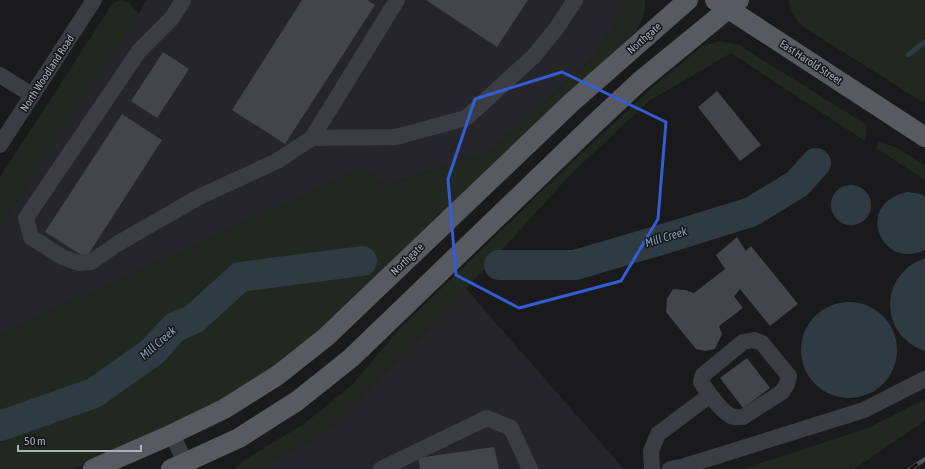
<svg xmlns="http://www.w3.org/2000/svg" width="925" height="469" viewBox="0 0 925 469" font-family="'Asap Condensed',sans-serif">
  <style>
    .built { fill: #26262a }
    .green { fill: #202820 }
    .water { fill: #2f3b42 }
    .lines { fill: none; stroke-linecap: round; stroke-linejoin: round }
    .stream { stroke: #2f3b42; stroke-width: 5 }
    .river { stroke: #2f3b42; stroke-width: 30 }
    .building { fill: #44454a }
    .minor { stroke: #3b3d42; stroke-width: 16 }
    .major { stroke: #575a61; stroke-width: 20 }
    .rail-casing { stroke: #4e5157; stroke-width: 4.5 }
    .rail { stroke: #151518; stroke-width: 3; stroke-dasharray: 9; stroke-linecap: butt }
    .marked { fill: none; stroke: #325dd4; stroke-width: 3; stroke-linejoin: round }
    .labels { text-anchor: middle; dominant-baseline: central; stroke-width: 3; stroke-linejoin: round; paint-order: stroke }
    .street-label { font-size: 11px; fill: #acb3bd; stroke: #151518 }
    .water-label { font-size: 12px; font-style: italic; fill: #82a3b9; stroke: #151518 }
  </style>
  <rect width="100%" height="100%" fill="#1a1a1d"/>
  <!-- built -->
  <path class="built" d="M147,0H622V14L593,58L490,152L386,185L363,168L0,335V227Z
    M466,289L624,469H259L332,427Z"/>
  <!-- green -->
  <path class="green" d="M120,0L129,3L139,14L0,227V177L113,3Z
    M622,0H645C646,13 642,21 636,31L323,329L275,367L227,398L171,427L73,469H0V335L363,168L386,185L490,152L593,58L622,14Z
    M789,0H925V102L921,101L805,28C796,19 790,13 789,0Z
    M720,41L739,45L867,125L865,141L731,53L649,101L572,173L466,289L332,427L259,469H235L243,461L305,423L353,384L400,328L567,167L655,85L702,46Z
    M879,141L895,147L925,165V180L876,148Z
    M925,399V421L854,469H743L868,428Z"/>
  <!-- water -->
  <path class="water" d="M831 205a20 20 0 1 1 40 0a20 20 0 1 1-40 0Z
    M907,192L921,194L925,197V250C880,271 854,203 907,192Z
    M925,258V351C878,335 879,274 925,258Z
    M801 350a48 48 0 1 1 96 0a48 48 0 1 1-96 0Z"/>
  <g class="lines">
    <!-- stream -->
    <path class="stream" d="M908,55L925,42"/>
    <!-- river -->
    <path class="river" d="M499,265H575L664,239L751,212L797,184L816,163
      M0,426L94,393L152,352L175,327L194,319L240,277L362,261"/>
  </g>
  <!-- building -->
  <path class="building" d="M302,0H367L375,5L285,144L232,110Z
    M426,0H528L497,47Z
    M163,52L189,69L157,118L131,101Z
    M717,91L761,145L740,161L698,107Z
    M122,114L162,140L86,258L45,232Z
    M737,237L746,251L751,246L798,304L770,326L740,289L734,296L743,308L719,326L722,334L715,349L705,351L696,349L666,312L667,299L673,289L685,290L694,293L725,269L716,255Z
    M747,358L770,388L743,408L720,378Z
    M494,447L499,469H420L418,458Z"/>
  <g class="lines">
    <!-- minor -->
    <path class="minor" d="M183,0L172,18L139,51L26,218L31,237L62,257L79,263L91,262L117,244L199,197L277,161L312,138
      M397,0L312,138L396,137L466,118L535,55L558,26L575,0
      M0,75L32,95
      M0,145L94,0
      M754,340L762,343L789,376L787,384L782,392L743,417C739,417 735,418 731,416C721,411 707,391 701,382L703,375L743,342Z
      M172,434L188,469
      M381,469L487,418L511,428L530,469
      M652,469L651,451L658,434L710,395
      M670,469L685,466L864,410L925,379"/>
    <!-- major -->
    <path class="major" d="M715,0L925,137
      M93,469L166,437L224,409L278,375L326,337L571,103L688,0
      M171,469L239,438L297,401L351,358L593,125L639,82L739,0"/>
    <defs>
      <path id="rail" d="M910,469L925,459"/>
    </defs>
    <!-- rail casing -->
    <use href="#rail" class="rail-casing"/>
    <!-- rail -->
    <use href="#rail" class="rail"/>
  </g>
  <!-- marked area -->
  <path class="marked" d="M562,72L666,122L658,219L621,281L519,308L456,275L448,179L475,99Z"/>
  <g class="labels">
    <!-- street labels -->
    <g class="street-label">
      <text transform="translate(644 38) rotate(-41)">Northgate</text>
      <text transform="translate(811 62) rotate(33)">East Harold Street</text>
      <text transform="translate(47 73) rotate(-57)">North Woodland Road</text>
      <text transform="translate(407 259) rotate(-44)">Northgate</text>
    </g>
    <!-- water labels -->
    <g class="water-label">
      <text transform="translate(666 237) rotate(-17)">Mill Creek</text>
      <text transform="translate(158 343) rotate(-41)">Mill Creek</text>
    </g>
  </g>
  <!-- scale -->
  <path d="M18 445v6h123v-6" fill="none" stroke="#acb3bd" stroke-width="2"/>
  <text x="24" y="445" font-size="12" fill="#acb3bd" stroke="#151518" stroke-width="3" paint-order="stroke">50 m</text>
</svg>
